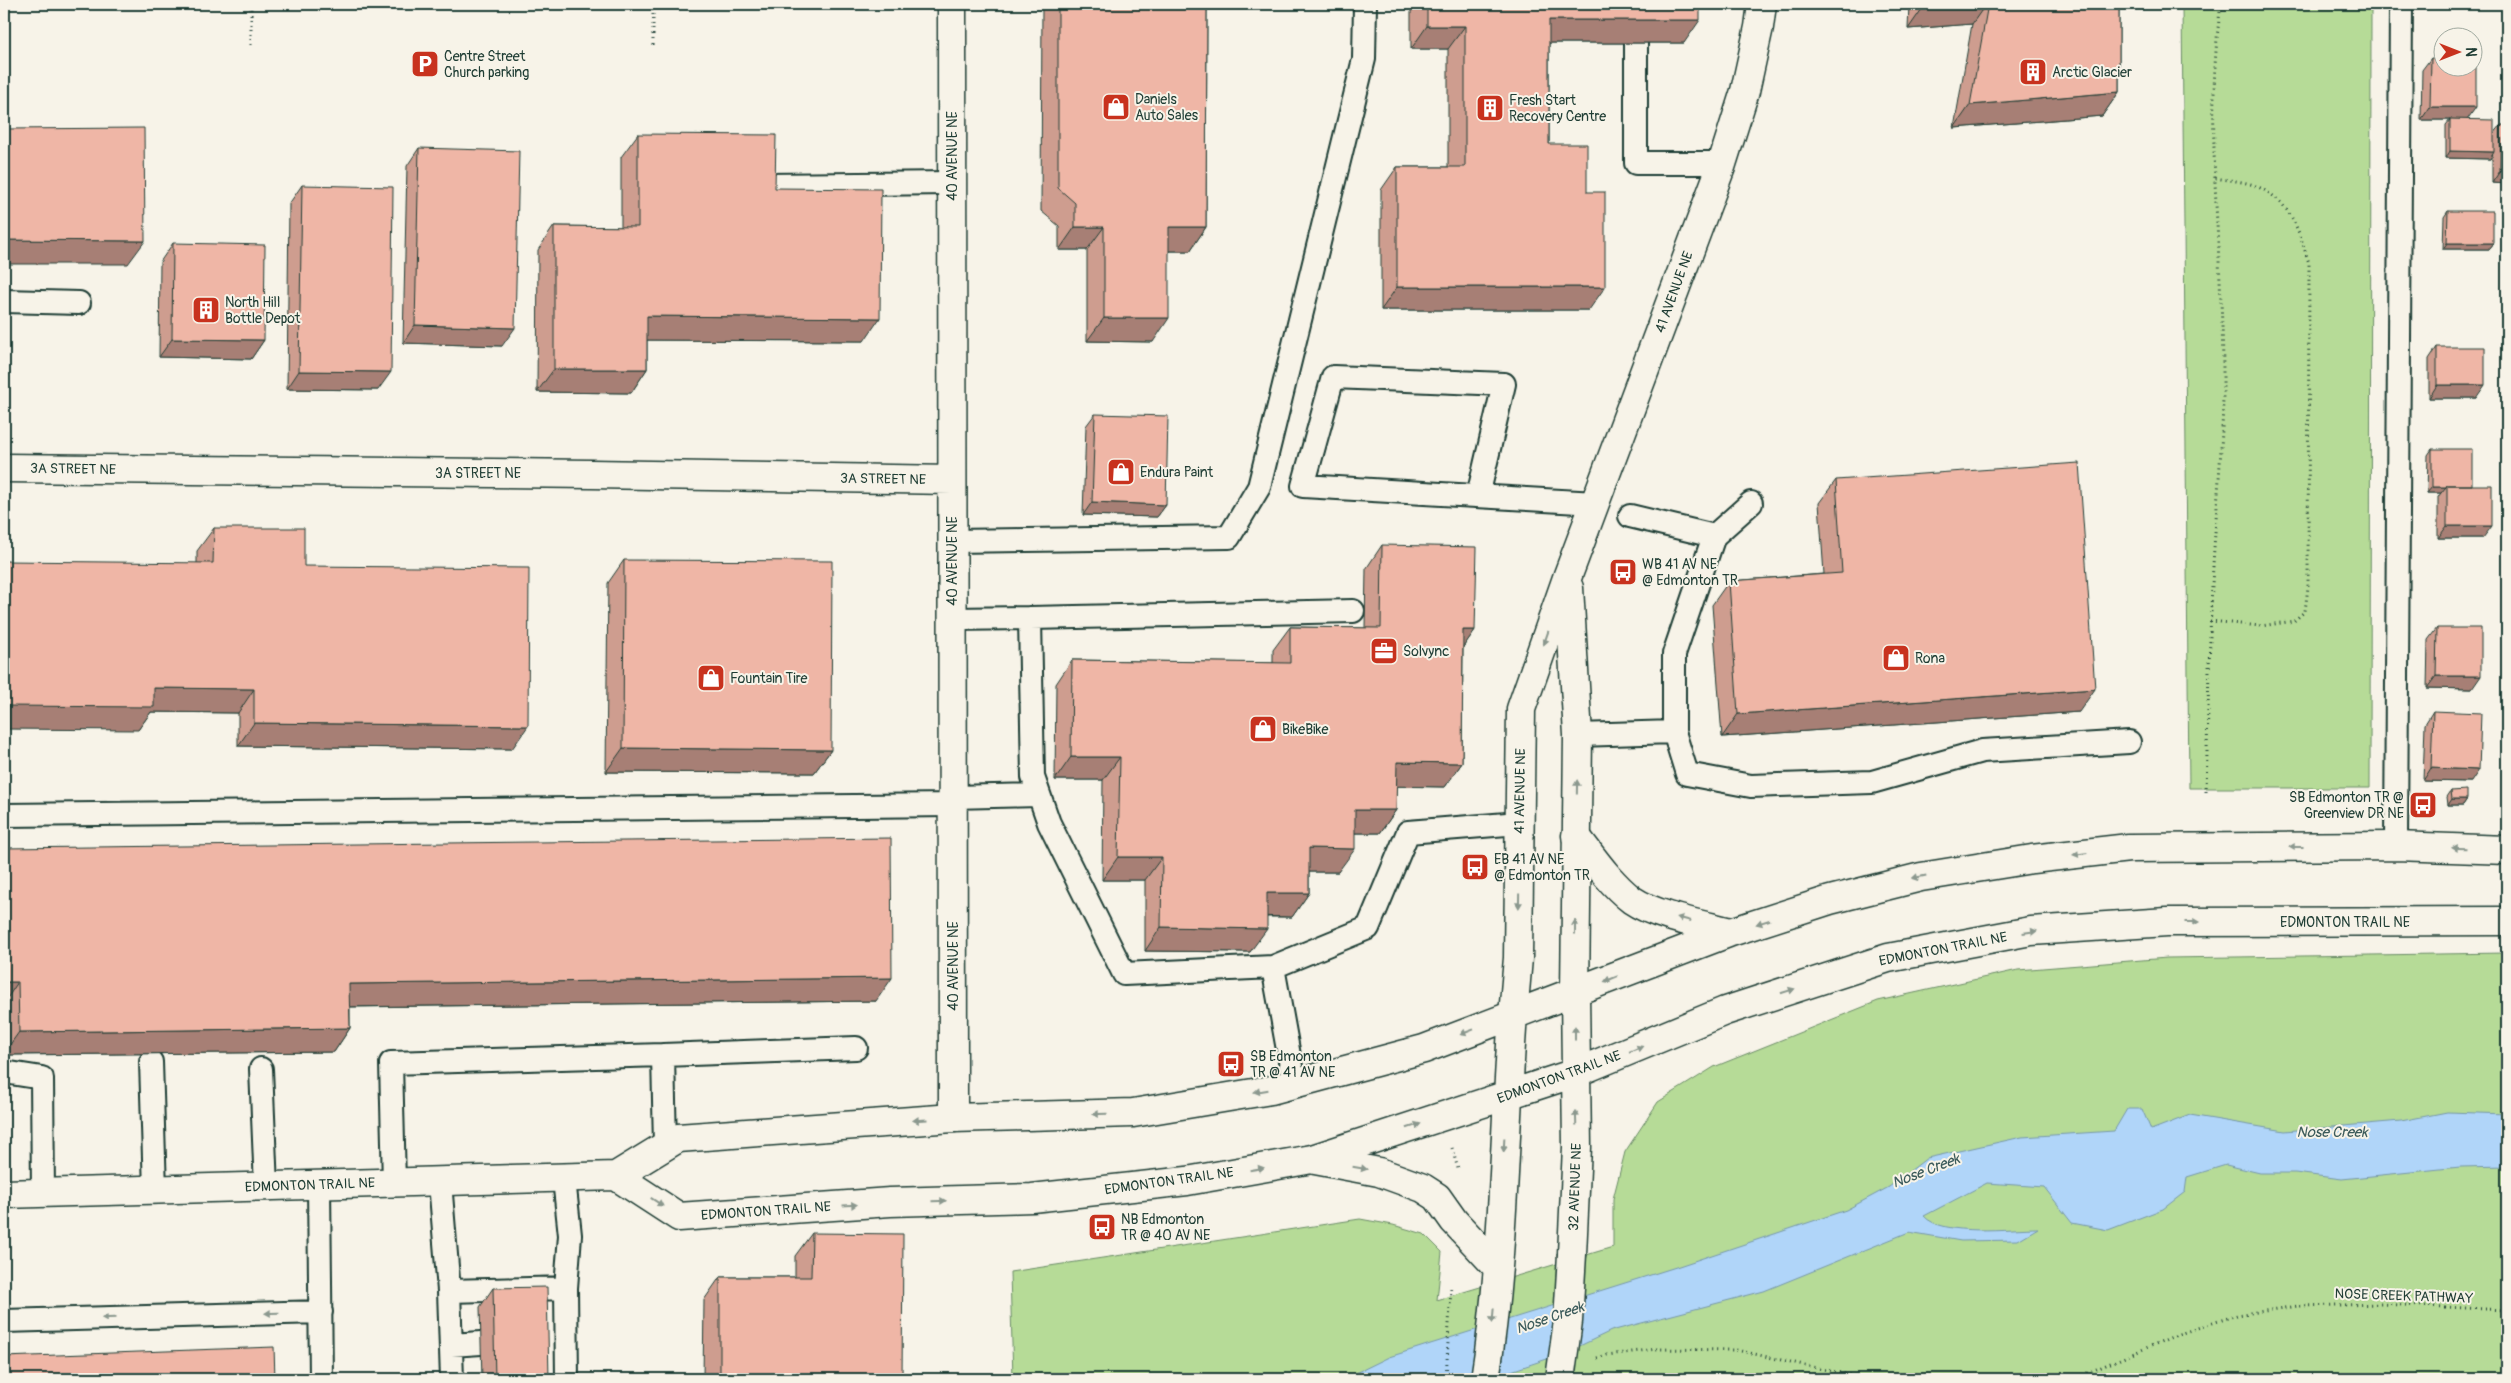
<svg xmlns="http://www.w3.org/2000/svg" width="2511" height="1383" viewBox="0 0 2511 1383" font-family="Pangolin,sans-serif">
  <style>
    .green { fill: #b6db97; stroke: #6a8c66 }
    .water { fill: #b0d5f9; stroke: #7698aa }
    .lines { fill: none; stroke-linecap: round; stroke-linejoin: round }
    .service-casing { stroke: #1f3d34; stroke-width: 26 }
    .minor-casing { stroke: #1f3d34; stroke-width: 31 }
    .tertiary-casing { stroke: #1f3d34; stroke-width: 31 }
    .secondary-casing { stroke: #1f3d34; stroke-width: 31 }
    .path { stroke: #1f3d34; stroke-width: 3; stroke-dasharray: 1 4; stroke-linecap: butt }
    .service { stroke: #f7f3e8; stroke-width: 22 }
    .minor { stroke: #f7f3e8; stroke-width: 28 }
    .tertiary { stroke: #f7f3e8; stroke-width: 28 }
    .secondary { stroke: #f7f3e8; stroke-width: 28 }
    .secondary-bridge-casing { stroke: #1f3d34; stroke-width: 31; stroke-linecap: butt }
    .secondary-bridge { stroke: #f7f3e8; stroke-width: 28 }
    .wall { fill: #ce9d8f; stroke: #1f3d34 }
    .shaded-wall { fill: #a77f74; stroke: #1f3d34 }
    .building { fill: #efb6a6; stroke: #1f3d34 }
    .oneway { fill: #8b988e }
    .labels { text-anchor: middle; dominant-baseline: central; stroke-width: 4; stroke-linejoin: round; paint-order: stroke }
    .poi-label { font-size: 14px; fill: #1f3d34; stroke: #f7f3e8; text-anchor: start }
    .street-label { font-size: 14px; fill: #1f3d34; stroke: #f7f3e8 }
    .water-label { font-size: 15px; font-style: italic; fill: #3c5b5b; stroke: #f7f3e8 }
  </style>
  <rect width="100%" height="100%" fill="#f7f3e8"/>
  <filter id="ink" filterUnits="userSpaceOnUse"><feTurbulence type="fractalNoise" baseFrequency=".02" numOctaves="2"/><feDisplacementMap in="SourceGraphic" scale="10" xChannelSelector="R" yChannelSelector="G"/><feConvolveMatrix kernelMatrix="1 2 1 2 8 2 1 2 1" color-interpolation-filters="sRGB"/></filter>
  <g filter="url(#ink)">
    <!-- green -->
    <path class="green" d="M2182,4H2371L2370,788H2189Z
      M2507,953V1379H1013L1010,1272L1360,1219L1393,1225L1424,1234L1442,1252L1437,1300L1613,1247V1199L1625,1152L1658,1102L1714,1067L1878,1001L2018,970L2167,958Z"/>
    <!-- water -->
    <path class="water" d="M2127,1109H2142L2151,1130L2190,1115L2285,1131L2401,1121L2447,1112L2507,1114V1166L2460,1167L2342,1179L2295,1173H2260L2226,1165L2187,1177L2185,1192L2163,1209L2108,1230L2072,1223L2044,1187L1987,1183L1924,1216C1942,1237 2011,1228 2038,1228L2018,1240L1961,1241L1909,1232L1764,1291L1611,1331L1565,1353L1487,1379H1344L1389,1357L1676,1267L1846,1210L1889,1187L1927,1158L2022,1137L2114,1131Z"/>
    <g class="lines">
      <defs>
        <path id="service" d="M1636,43V163H1722
          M765,185L952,183
          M4,301L79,303
          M1478,496L1504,384L1333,377L1303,486L1596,503
          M1751,503L1714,536L1674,654V732L1687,774L1751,786L1872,782L1982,751L2129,742
          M1630,516L1714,536
          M952,541L1229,537L1259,487L1364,59L1365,4
          M1030,618L1353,611
          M953,619L1030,618L1033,777L1049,823L1124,974L1273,967L1368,928L1408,832L1519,823
          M1578,735L1674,732
          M953,797L1039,795
          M4,815L953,805
          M2396,846L2401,4
          M1273,967L1294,1083
          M151,1062L155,1190
          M261,1069L266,1187
          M4,1072L42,1078L43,1193
          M665,1146L663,1055L856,1048
          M564,1179L570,1235L566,1288L567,1379
          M440,1182L449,1291L452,1379
          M394,1183L391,1063L663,1055
          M319,1185L321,1379
          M449,1291L566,1288
          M4,1321L321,1312
          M451,1345L481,1343"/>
        <path id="minor" d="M952,4L953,1118
          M4,468L592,474L952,480"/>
        <path id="tertiary" d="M1569,588L1578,735L1575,993
          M1513,1015L1518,958L1521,709L1568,575L1721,167L1745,91L1759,27L1762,4"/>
        <path id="secondary" d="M1576,836C1593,858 1610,883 1632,900C1655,916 1704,925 1731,932
          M1315,1160L1379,1172L1423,1188L1437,1197L1454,1221L1497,1267
          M616,1176L679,1217L890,1202L1032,1198L1187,1181L1312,1159L1575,1073L1725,1011L1888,958L2031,931L2167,922L2507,921
          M4,1194L616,1176L678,1138L953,1118L1133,1113L1271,1090L1424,1049L1731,932L1830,900L1921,877L2032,859L2129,848L2396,846L2507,850
          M1572,1254L1577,1147L1575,993
          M1485,1379C1504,1259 1504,1136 1513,1015"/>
      </defs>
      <!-- service casing -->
      <use href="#service" class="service-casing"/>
      <!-- minor casing -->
      <use href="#minor" class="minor-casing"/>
      <!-- tertiary casing -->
      <use href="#tertiary" class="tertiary-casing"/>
      <!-- secondary casing -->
      <use href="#secondary" class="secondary-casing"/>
      <!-- path -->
      <path class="path" d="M653,4V49
        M251,45V4
        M2210,621L2261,626L2294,621L2305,611L2308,587L2309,263C2298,229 2291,201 2256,186C2244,181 2227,180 2214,178
        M2206,792C2208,717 2209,642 2213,566C2216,507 2223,447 2223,388C2224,260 2203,131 2221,4
        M1452,1148L1458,1169
        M1597,1358L1607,1355L1657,1349L1736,1350L1868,1379
        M1446,1379L1451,1288
        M2073,1379L2179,1334L2237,1315L2298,1306L2382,1304L2507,1310"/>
      <!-- service -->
      <use href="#service" class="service"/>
      <!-- minor -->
      <use href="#minor" class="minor"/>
      <!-- tertiary -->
      <use href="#tertiary" class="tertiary"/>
      <!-- secondary -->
      <use href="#secondary" class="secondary"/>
      <defs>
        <path id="secondary-bridge" d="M1560,1379L1568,1321L1572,1254"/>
      </defs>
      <!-- secondary-bridge casing -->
      <use href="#secondary-bridge" class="secondary-bridge-casing"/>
      <!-- secondary-bridge -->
      <use href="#secondary-bridge" class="secondary-bridge"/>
    </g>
    <!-- wall -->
    <path class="wall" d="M1042,4H1207L1206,227L1190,251H1169L1153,342L1087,341V250H1059V226L1041,211Z
      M1411,4H1700L1684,43H1549V144L1587,192L1589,310H1381V190L1397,167H1448V49H1411Z
      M1909,4H2119V92L2102,116L1954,128L1972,24L1908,29Z
      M2431,58L2467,119L2494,134L2501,125L2507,184L2492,183V155L2490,159L2446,158V125L2450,120H2421L2422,70Z
      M638,134L775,188L864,341L647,340V369L631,393L537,392L538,250L554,226L621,227V157Z
      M419,148L502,346L403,343L407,166Z
      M302,185L378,390L287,389L289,204Z
      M2448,211L2493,243L2488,249H2443L2444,217Z
      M173,243L264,340L251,359L159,357L160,262Z
      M2437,347L2476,398H2429V359Z
      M1095,414L1166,505L1157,517L1083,515L1086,426Z
      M2432,449L2472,485L2483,538H2438V497L2441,493H2427L2428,455Z
      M1836,480L2079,712L1722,737L1712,605L1729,581L1824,574L1819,503Z
      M214,528L304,566L512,749L238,746V713L151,712L138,730L197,563V551Z
      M1382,545L1475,630L1463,647L1462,763L1445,787L1396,786V810L1380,833H1355L1338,872H1309V893L1292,917H1267L1250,952L1145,951V880H1102L1103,780H1055L1056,684L1072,660L1273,663V650L1290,627L1365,628L1366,569Z
      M624,560L831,750L814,773L606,772L608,583Z
      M2437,628L2472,689L2427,688L2428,640Z
      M2507,697V752H2505L2506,698Z
      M2433,711L2471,782L2423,781L2425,724Z
      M2451,791L2467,799L2463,805H2448L2447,797Z
      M4,848L876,1001L350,1007V1028L334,1052L4,1055Z
      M812,1233L902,1379H703L704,1300L720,1277H795V1256Z
      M493,1288L549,1379H482L480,1307Z"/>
    <!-- shaded-wall -->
    <path class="shaded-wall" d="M1949,4H1986L1972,24L1908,29L1924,6Z
      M1549,20H1700L1684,43H1532Z
      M1427,26H1465L1448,49H1411Z
      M2119,92L2102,116L1954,128L1970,105Z
      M2430,107H2476L2467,120H2421Z
      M2450,151L2494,152L2490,159L2446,158Z
      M2500,171H2507V184L2492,183Z
      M1075,227H1104L1087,250H1059Z
      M1169,227H1206L1190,251H1153Z
      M4,240L145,241L128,264H4Z
      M2447,243H2493L2488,249H2443Z
      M1397,287H1605L1589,310H1381Z
      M647,316L880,318L864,341L631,340Z
      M1104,318H1169L1153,342L1087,341Z
      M415,325L515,328L502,346L403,343Z
      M172,339L264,340L251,359L159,357Z
      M554,369H647L631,393L537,392Z
      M299,371L391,372L378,390L287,389Z
      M2437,385H2485L2476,398H2429Z
      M2432,487H2446L2441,493H2427Z
      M1092,502L1166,505L1157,517L1083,515Z
      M2447,526H2492L2483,538H2438Z
      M1463,630H1475L1459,653Z
      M2436,676H2481L2472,689L2427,688Z
      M154,688L254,689L238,713L151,712L138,730L4,729V706Z
      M2095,689L2079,712L1722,737L1738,714Z
      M254,723L528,726L512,749L238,746Z
      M623,748L831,750L814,773L606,772Z
      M1071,757H1120L1103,780H1055Z
      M1397,762L1462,763L1445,787L1380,786Z
      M2431,768L2479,770L2471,782L2423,781Z
      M2452,799H2467L2463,805H2448Z
      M1355,810H1396L1380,833H1339Z
      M1309,848L1355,849L1338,872H1292Z
      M1118,857H1162L1145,880H1102Z
      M1267,893H1309L1292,917L1250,916Z
      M1161,927L1267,929L1250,952L1145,951Z
      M892,978L876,1001L333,1007L349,984Z
      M4,982H18L4,1003Z
      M350,1028L334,1052L4,1055V1053L19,1032Z"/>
    <!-- building -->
    <path class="building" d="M1058,4H1207L1206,227H1169V318H1104V227H1075V203L1058,188Z
      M1427,4H1700V20H1549V144H1587V192H1605V287H1397V167H1465V26H1427Z
      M1924,4H1949L1924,6Z
      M1988,4H2119V92L1970,105Z
      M2431,58H2444V68H2474V58H2476V107H2430Z
      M2450,119L2494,120V152L2450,151Z
      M2501,125H2507V171H2500Z
      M144,128L145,241L4,240V129Z
      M638,134L776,135L775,188L881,189L880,318L647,316V369H554V226L638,227Z
      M419,148L519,151L515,328L415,325Z
      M302,185L393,187L391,372L299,371Z
      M2448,211H2493V243H2447Z
      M173,243L265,245L264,340L172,339Z
      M2437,347H2485V385H2437Z
      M1095,414L1168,416L1166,505L1092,502Z
      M2432,449H2472V485H2447L2446,487H2432Z
      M2079,463L2095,689L1738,714L1729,581L1842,573L1836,480Z
      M2447,485H2492V526H2447Z
      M214,528H304V566L529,568L528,726L254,723V689L154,688V707L4,706V561L213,563Z
      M1382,545L1477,547L1475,630H1463L1462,763L1397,762L1396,810H1355V849L1309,848V893H1267V929L1161,927L1162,857H1118L1120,757H1071L1072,660L1290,663V627L1381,628Z
      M624,560L832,561L831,750L623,748Z
      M2437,628H2481V676H2436Z
      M2433,711L2481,713L2479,770L2431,768Z
      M2467,790V799H2452L2451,791Z
      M891,838L892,978L349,984L350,1028L19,1032L18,982H4V848Z
      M812,1233L903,1234L902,1379H720V1277H811Z
      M547,1287L549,1379H495L493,1288Z
      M274,1347L275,1379H4V1357Z"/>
    <!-- one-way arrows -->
    <defs><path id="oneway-solid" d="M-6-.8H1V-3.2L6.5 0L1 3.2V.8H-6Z" transform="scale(1.25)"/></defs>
    <g class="oneway">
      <use href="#oneway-solid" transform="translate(1546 638) rotate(109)"/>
      <use href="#oneway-solid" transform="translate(1577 787) rotate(-89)"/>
      <use href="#oneway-solid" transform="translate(2296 847) rotate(180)"/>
      <use href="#oneway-solid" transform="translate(2459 848) rotate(-178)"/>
      <use href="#oneway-solid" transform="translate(2080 854) rotate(173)"/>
      <use href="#oneway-solid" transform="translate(1919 877) rotate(168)"/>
      <use href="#oneway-solid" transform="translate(1519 901) rotate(91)"/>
      <use href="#oneway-solid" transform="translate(1684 919) rotate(-165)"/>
      <use href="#oneway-solid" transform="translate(1763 922) rotate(162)"/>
      <use href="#oneway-solid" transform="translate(2192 922)"/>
      <use href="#oneway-solid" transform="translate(1575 927) rotate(-90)"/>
      <use href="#oneway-solid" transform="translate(2030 932) rotate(-8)"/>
      <use href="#oneway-solid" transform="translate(1611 979) rotate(158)"/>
      <use href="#oneway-solid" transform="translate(1788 991) rotate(-18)"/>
      <use href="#oneway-solid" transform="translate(1467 1032) rotate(159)"/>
      <use href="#oneway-solid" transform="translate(1575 1033) rotate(-90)"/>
      <use href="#oneway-solid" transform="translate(1636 1049) rotate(-22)"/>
      <use href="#oneway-solid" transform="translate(1261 1091) rotate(171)"/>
      <use href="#oneway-solid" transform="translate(1100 1114) rotate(178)"/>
      <use href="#oneway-solid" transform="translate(1576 1118) rotate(-92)"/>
      <use href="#oneway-solid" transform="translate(920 1120) rotate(176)"/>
      <use href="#oneway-solid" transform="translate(1414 1126) rotate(-18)"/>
      <use href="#oneway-solid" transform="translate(1504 1145) rotate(93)"/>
      <use href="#oneway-solid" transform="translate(1360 1168) rotate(10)"/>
      <use href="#oneway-solid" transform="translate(1257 1169) rotate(-10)"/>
      <use href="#oneway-solid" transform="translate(939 1201) rotate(-1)"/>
      <use href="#oneway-solid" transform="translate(657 1202) rotate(33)"/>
      <use href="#oneway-solid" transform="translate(850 1205) rotate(-4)"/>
      <use href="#oneway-solid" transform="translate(272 1313) rotate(178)"/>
      <use href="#oneway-solid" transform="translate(1493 1316) rotate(95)"/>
      <use href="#oneway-solid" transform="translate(109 1318) rotate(178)"/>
    </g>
  </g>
  <!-- icons -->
  <defs>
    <symbol id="parking-square" viewBox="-11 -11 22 22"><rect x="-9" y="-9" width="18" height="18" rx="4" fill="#c8321e" stroke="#f7f3e8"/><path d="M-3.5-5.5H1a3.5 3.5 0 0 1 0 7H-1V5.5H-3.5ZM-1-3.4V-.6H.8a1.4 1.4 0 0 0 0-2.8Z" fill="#fff"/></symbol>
    <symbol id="building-square" viewBox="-11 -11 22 22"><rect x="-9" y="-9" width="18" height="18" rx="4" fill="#c8321e" stroke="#f7f3e8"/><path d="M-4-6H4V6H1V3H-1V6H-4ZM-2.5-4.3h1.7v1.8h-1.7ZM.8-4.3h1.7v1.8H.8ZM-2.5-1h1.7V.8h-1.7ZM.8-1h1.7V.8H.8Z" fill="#fff"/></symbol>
    <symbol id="shop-square" viewBox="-11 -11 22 22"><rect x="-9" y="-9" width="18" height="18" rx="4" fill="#c8321e" stroke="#f7f3e8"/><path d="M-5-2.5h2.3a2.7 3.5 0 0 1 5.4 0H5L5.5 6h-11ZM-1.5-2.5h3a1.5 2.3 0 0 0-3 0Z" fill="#fff"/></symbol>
    <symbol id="bus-square" viewBox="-11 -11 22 22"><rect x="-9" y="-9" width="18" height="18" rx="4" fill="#c8321e" stroke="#f7f3e8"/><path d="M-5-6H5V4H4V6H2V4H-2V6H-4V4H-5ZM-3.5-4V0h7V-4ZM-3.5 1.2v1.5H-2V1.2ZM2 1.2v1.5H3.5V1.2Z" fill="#fff"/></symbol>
    <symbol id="office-square" viewBox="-11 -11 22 22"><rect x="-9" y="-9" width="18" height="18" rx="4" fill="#c8321e" stroke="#f7f3e8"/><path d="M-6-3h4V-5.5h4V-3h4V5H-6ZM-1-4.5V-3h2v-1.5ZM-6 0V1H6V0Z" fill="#fff"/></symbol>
  </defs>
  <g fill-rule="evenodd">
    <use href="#parking-square" x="409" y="48" width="32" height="32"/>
    <use href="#building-square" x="2017" y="56" width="32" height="32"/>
    <use href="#shop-square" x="1100" y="91" width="32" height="32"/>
    <use href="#building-square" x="1474" y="92" width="32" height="32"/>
    <use href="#building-square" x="190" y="294" width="32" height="32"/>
    <use href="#shop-square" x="1105" y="456" width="32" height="32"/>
    <use href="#bus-square" x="1607" y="556" width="32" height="32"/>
    <use href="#office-square" x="1368" y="635" width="32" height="32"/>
    <use href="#shop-square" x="1880" y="642" width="32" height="32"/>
    <use href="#shop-square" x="695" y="662" width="32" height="32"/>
    <use href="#shop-square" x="1247" y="713" width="32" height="32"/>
    <use href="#bus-square" x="2407" y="789" width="32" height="32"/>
    <use href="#bus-square" x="1459" y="851" width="32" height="32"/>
    <use href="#bus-square" x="1215" y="1048" width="32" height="32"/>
    <use href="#bus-square" x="1086" y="1211" width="32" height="32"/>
  </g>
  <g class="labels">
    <!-- poi labels -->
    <g class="poi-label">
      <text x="444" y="56">Centre Street<tspan x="444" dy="16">Church parking</tspan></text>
      <text x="2052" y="72">Arctic Glacier</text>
      <text x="1135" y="99">Daniels<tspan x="1135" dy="16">Auto Sales</tspan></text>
      <text x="1509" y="100">Fresh Start<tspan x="1509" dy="16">Recovery Centre</tspan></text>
      <text x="225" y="302">North Hill<tspan x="225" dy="16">Bottle Depot</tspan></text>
      <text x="1140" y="472">Endura Paint</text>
      <text x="1642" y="564">WB 41 AV NE<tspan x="1642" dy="16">@ Edmonton TR</tspan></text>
      <text x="1403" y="651">Solvync</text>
      <text x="1915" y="658">Rona</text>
      <text x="730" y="678">Fountain Tire</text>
      <text x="1282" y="729">BikeBike</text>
      <text x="2404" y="797" text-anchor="end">SB Edmonton TR @<tspan x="2404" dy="16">Greenview DR NE</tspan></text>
      <text x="1494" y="859">EB 41 AV NE<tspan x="1494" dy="16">@ Edmonton TR</tspan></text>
      <text x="1250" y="1056">SB Edmonton<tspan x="1250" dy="16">TR @ 41 AV NE</tspan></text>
      <text x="1121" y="1219">NB Edmonton<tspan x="1121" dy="16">TR @ 40 AV NE</tspan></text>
    </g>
    <!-- street labels -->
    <g class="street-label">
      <text transform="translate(952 156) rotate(-90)">40 AVENUE NE</text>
      <text transform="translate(1674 292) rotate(-70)">41 AVENUE NE</text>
      <text transform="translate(73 469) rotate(1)">3A STREET NE</text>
      <text x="478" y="473">3A STREET NE</text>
      <text transform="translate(883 479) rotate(1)">3A STREET NE</text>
      <text transform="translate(952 561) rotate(-90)">40 AVENUE NE</text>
      <text transform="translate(1520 791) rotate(-89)">41 AVENUE NE</text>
      <text x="2345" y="922">EDMONTON TRAIL NE</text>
      <text transform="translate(1943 949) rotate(-11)">EDMONTON TRAIL NE</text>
      <text transform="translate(953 966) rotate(-90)">40 AVENUE NE</text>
      <text transform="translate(1559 1077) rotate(-20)">EDMONTON TRAIL NE</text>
      <text transform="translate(1169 1181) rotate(-8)">EDMONTON TRAIL NE</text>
      <text transform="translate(310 1185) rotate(-2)">EDMONTON TRAIL NE</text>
      <text transform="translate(1575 1187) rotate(-88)">32 AVENUE NE</text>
      <text transform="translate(766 1211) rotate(-4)">EDMONTON TRAIL NE</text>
      <text transform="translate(2404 1296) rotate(2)">NOSE CREEK PATHWAY</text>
    </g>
    <!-- water labels -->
    <g class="water-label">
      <text x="2332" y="1132">Nose Creek</text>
      <text transform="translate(1926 1171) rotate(-21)">Nose Creek</text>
      <text transform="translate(1550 1318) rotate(-19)">Nose Creek</text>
    </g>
  </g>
  <!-- margin -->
  <rect width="2511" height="1383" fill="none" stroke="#f7f3e8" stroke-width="20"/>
  <rect x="10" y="10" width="2491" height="1363" fill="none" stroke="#1f3d34" stroke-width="2" filter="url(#ink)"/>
  <!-- north arrow -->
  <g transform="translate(2458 52) rotate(90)"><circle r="24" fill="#f7f3e8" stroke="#a1aaa0"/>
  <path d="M0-4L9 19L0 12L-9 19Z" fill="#c8321e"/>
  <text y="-8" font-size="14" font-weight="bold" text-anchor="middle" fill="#1f3d34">N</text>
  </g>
</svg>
